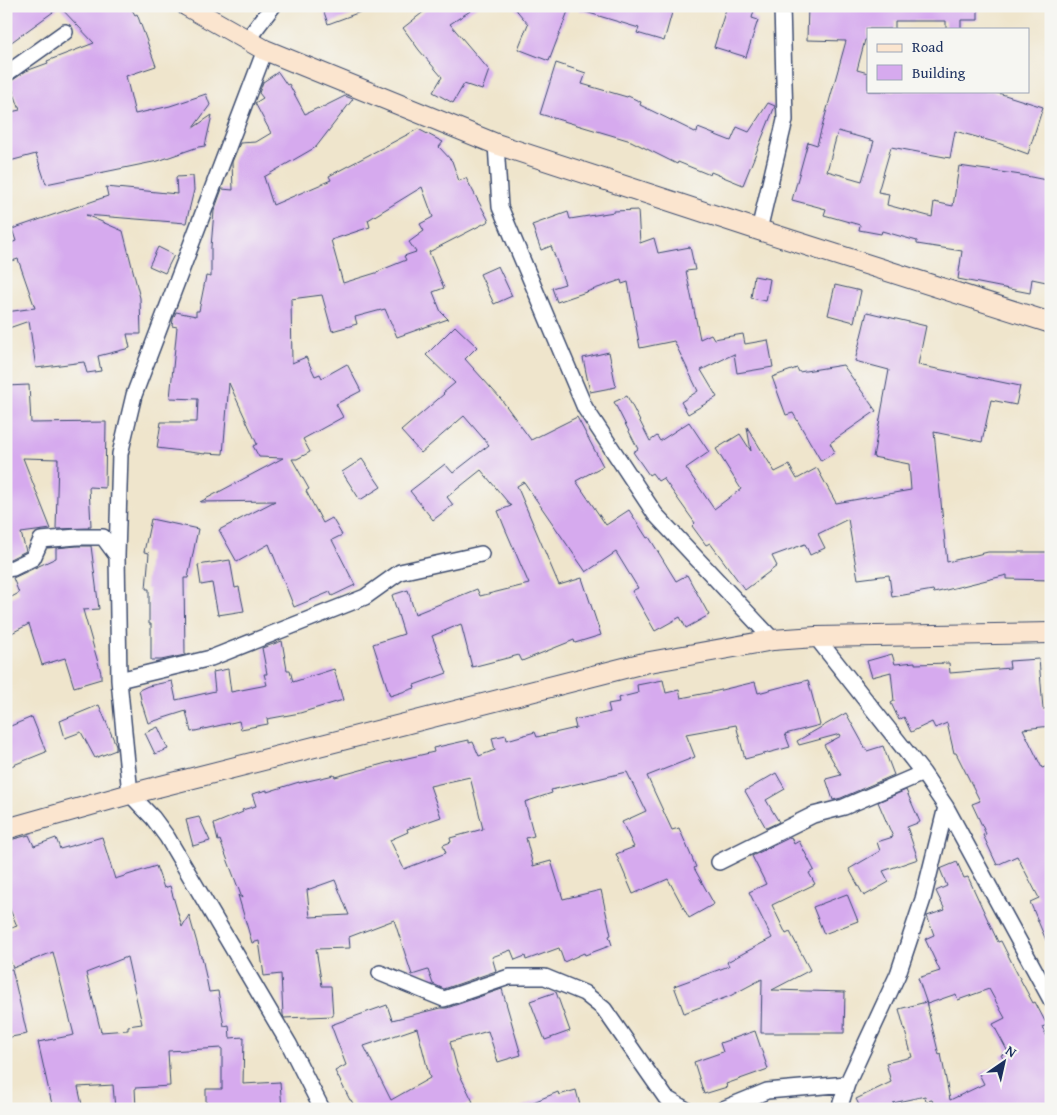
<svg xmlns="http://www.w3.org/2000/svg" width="1057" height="1115" viewBox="0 0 1057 1115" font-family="'Gentium Book Plus',serif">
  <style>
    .building { fill: #d6aaee; fill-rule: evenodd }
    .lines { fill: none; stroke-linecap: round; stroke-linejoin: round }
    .street-casing { stroke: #3b4a6e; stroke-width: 18 }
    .secondary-casing { stroke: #3b4a6e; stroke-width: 22 }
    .street { stroke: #fff; stroke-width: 15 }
    .secondary { stroke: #fbe5cf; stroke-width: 20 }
  </style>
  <rect width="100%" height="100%" fill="#f6f6f2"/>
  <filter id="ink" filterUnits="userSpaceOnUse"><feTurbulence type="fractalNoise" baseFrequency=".02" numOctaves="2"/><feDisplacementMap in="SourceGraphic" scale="10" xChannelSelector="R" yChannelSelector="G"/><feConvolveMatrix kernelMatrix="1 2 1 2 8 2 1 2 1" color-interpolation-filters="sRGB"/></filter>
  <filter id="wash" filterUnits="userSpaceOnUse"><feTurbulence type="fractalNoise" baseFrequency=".0096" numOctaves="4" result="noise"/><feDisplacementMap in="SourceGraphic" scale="20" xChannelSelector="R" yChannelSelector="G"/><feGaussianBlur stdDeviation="1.12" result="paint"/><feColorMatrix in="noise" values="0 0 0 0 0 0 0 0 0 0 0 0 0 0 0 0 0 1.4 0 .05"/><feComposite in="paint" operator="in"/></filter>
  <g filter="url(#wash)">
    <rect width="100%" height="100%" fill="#efe5cc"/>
    <g id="blocks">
      <!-- building -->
      <path class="building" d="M6,6H130L135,15L137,14L156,66L126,76L135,114L170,106L206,94L210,105L193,128L212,115L205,146L198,147L158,161L46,184L36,154L6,162V113L20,110L10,82L26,71L48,63L47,61L94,43L60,7L6,46Z
        M322,6H371V8L328,24Z
        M431,6H478L450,24L489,70L482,90L464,84L453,103L433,92L442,77L419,50L403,28Z
        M513,6H570L549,61L518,49L528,24Z
        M579,6H662L673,9L664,41L637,33L639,28L579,10Z
        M727,6H755L752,18L758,20L746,57L714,47Z
        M808,6H978V20H961V29H946V21H895V29H868V40H865L857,70L868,73V91H992L1043,107L1028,154L998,143L955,131L950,158L891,147L878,192L889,194L887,205L932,217L934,202L953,206L959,166L1021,175L1051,181V283L1032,279L1030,293L958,279L962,251L917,244V241L882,231L881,234L859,230L860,225L824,215L826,209L792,200L808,142L817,145L846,41L807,40ZM838,131L874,141L862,181L827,171Z
        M556,63L586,73L582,84L627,97L628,96L641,102L640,105L697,133L698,128L731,141L737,127L749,132L768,103L775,106L743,185L711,172L710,175L678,162L677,164L631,141L540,114Z
        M278,72L287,85L289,84L305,114L318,108L319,109L345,96L353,99L316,147L264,177L273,205L331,180L329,176L418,129L443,142L439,147L452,161L459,181L466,178L489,221L429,252L444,288L433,292L441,312L448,319L397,337L385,309L355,317L357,324L332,331L322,295L291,299L292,363L306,357L315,376L320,374L322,378L347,364L361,391L336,404L343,417L303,439L310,452L297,459H292L309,489L306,491L323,523L332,518L342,535L332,540L355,585L332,596L330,592L294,607L269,544L237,562L219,530L275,501L200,502L283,458L259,457L253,446L257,444L229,383L223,454L205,453V454L157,448L161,422H197L198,399L170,398L177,327L172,326L173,319L176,312L196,316V311H199L206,276L211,277V247L214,211L222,189L233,190L232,162L240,143L256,142L271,133L255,103L263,98L259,93L263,82ZM422,187L433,217L420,224L424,231L409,242L416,252L404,256L406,260L379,271V272L343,283L331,240L370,227L368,220Z
        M193,176L194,190L186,223L86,215L123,231L140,298L141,334H127L130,348L98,356L101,371L87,373L84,362L36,368L29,321L6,329V312L35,308L18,259L6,263V245L16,241L12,229L108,196L106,187L177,194L176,177Z
        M638,210L640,243L654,238L658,253L690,247L695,270L686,271L700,339L711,334L714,339L743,334L745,344L768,340L773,367L737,373L734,354L701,370L717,397L688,414L681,402L698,391L674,341L640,348L628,282L622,284L621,280L557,302L552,288L565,284L551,246L541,250L532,225L568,212L570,219L614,212V211Z
        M158,247L174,255L165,273L149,266Z
        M498,266L512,296L494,304L480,274Z
        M754,276L770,279L766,301L751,298Z
        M835,285L861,291L854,322L828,315Z
        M867,312L926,326L918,365L1020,386L1016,405L991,400L982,442L934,432L947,562L988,552H1051V580L1007,579V575L934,593L933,590L892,597L889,575L858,579L848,519L818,534L825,548L810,555L805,544L772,556L777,566L745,590L710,543L706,545L692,526L695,523L663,478L658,481L652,473L649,475L633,452L638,449L614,402L627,396L650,441L657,436L660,441L689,422L709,452L686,468L714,509L741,489L716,449L740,434L751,451L747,427L775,472L789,465L797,479L817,468L836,503L911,490L909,464L873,457L889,370L855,361Z
        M455,326L477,347L465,359L501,399L531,440L577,417L603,466L576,481L606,525L629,510L647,538L649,537L676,581L687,575L709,615L686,628L680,617L655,631L632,591L638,588L616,552L586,572L524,482L517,486L559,585L582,578L601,635L575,643L574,640L522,661L519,655L472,667L461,624L432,636L447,673L414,685L415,688L390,696L373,644L404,634L392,595L408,590L415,614L477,589L480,596L529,584L504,526L498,511L511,506L481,470L447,497L453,505L433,520L410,491L445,464L453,473L489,445L464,416L421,453L401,431L444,394L443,393L455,383L426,355Z
        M609,352L616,387L590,392L583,358Z
        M843,365L876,411L830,443L835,452L821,461L793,413L786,415L772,377L797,368L799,372Z
        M29,385L31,423L106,422L105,488L89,487L91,526H88L89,528L56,529L58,459L23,458L51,529L21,533L26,551L10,559L6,560V386Z
        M362,459L381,487L360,500L342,472Z
        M151,519L198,529L188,578H184L185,655L161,660H151V624H149V589H146L149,553L144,552Z
        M77,546H91L99,609L83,610L101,673V679L74,687L65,658L42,665L29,624L6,636V600L19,593L13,578L56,558V548Z
        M230,560L235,588L239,587L244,611L218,615L212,583L201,585L198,565Z
        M282,641L287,670H290L293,682L334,669L343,700L300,713L267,719L268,724L241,729L239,721L191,732L186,711L148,723L142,704L139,690L148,686L172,681L176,700L215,691L213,672L228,669L231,692L267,685L264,674H267L262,648Z
        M892,654L895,664L915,662V664L949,663L950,673L1010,668L1009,661L1039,659L1043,709L1051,708V726L1023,729L1042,768L1051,765V952L1030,902L1039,898L1017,856L997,865L983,835L986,834L972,804L980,801L956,753H954L947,723L935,728L932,722L911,732L904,717L899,720L891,703L894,701L891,672L872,677L867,661Z
        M663,680L666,693L679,690L681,698L717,691L755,682L758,693L808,680L820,725L785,734L790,747L745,759L736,725L686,734L695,757L647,776L672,830L679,828L696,867L694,868L714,904L689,918L668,879L633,894L616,854L634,847L622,822L646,811L627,772L551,790L552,793L525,802L534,836L526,838L533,866L551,861L563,899L601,890L611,935L609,936L612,945L585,955L584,953L564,962L559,948L526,960L525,956L515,960L511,950L492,957L496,971L444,989L433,984L428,970L412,975L394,920L349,937L350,948L316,949L322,986H331L333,1016L284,1018L283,1015L281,974L264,976L259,941L252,943L238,895L242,898L220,840L218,841L214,824L243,812L242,810L256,806L252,794L267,790V792L299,782V783L334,775L335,777L390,762L434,752L433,748L469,740V743L473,742L479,756L495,750L492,738L506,735L507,740L535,732L537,737L576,728L574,720L610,712L608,704L619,702L618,698L638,693L637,685ZM470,777L483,829L450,838L451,842L443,845L446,853L404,869L390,840L408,832L407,829L441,817L430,786ZM335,880L349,915L310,917L307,890Z
        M99,705L116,745V750L95,758L81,732L65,738L60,721Z
        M846,713L867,751L883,746L894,775L841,798L833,800L826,779L841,775L824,745L841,736L840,734L799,745L797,741Z
        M32,717L46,752L6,768V728Z
        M158,727L168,749L155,754L145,733Z
        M776,773L785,789L766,800L779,822L766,828L745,791Z
        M906,790L920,822L907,827L918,859L883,871L889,882L864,896L849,869L880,851L877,842L893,837L878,802Z
        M199,817L210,841L193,846L186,820Z
        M29,835L34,846L56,838L60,849L102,837L115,879L156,866L164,888L170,886L182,927L189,915L201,957H202L209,992L218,991L224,1026L229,1025L230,1038L244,1037L243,1084L280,1082L282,1109H206V1089H222V1048L168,1051L170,1086L135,1088L136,1109H115L113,1085L78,1087L83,1109H53L38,1042L74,1035L53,952L13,968L6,952V930L17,926L6,900V841ZM127,957L142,1024L128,1026V1030L101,1032L86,973Z
        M791,837L794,844L799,841L814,870L809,873L815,884L772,905L786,934L790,932L810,970L772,990L845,992L844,1033H761L762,979L730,996L684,1013L674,986L729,966L727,962L772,938L749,892L766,884L752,856Z
        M957,862L964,878L968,877L998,942L1001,941L1018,975L1033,1003L1035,1002L1047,1025L1042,1027L1051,1044V1109H931L935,1107L932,1100L926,1101L925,1096L893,1103L896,1109H861L856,1099L891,1082L886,1063L912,1057L899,1009L926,1002L939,1055L941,1054L950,1100L984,1084L979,1074L1005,1062L1001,1055L1008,1052L993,1024L1005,1018L989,989L958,1000L956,994L927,1004L918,978L940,971L925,939L934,935L927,916L945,910L936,891L947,886L940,869Z
        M847,894L858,921L824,934L813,907Z
        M12,969L27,1034L6,1038V970Z
        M502,989L521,1055L498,1062L488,1031L450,1042L458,1071L473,1102L458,1109H356L351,1100H350L335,1071L346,1065L331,1025L387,1005L392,1020L440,1008H447ZM417,1028L430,1078L391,1100L364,1046Z
        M556,992L570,1031L545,1040L530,1001Z
        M755,1031L768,1069L726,1084L727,1087L704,1094L694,1062L723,1052L720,1043Z
        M576,1090L581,1109H519V1108L526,1105L558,1092L559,1095Z"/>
    </g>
  </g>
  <g filter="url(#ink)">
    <use href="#blocks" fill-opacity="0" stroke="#3b4a6e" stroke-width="1"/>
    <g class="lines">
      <defs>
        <path id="street" d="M247,40L273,6
          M265,50L134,395L120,454L117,556L119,680L130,794L153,818L167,837L289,1044L322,1109
          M6,74L65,32
          M496,144L500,207L585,408L655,514L773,640
          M759,230L785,120L782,6
          M6,569L13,568L33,558L41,540L77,537H103L117,556
          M816,637L923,773L946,807L1051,1000
          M119,680L211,658L365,597L400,572L481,554
          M719,862L813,815L844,807L923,773
          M380,973L444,999L509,977H545L584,993L604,1009L666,1098L685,1109
          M723,1109L767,1091L847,1084
          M839,1109L847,1084L898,974L923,899L946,807"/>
        <path id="secondary" d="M187,6L265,50L496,144L759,230L1051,323
          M6,829L130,794L644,663L773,640L816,637L1051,633"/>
      </defs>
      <!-- street casing -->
      <use href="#street" class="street-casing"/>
      <!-- secondary casing -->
      <use href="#secondary" class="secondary-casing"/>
      <!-- street -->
      <use href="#street" class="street"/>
      <!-- secondary -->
      <use href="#secondary" class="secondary"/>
    </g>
  </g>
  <!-- margin -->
  <rect width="1057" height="1115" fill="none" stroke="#f6f6f2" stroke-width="25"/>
  <!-- legend -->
  <rect x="867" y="28" width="162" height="65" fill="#f6f6f2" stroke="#9ea6b7"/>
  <rect x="877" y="44" width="25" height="8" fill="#fbe5cf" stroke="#9ea6b7"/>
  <text x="912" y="52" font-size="15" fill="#1b2f5e">Road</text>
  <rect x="877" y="65" width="25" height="15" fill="#d6aaee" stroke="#9ea6b7"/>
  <text x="912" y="78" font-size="15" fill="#1b2f5e">Building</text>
  <!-- north arrow -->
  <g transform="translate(1004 1062) rotate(34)" stroke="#f6f6f2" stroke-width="4" paint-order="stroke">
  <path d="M0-4L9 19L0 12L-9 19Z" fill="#1b2f5e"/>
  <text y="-8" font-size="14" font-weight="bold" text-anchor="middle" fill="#1b2f5e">N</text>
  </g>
</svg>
